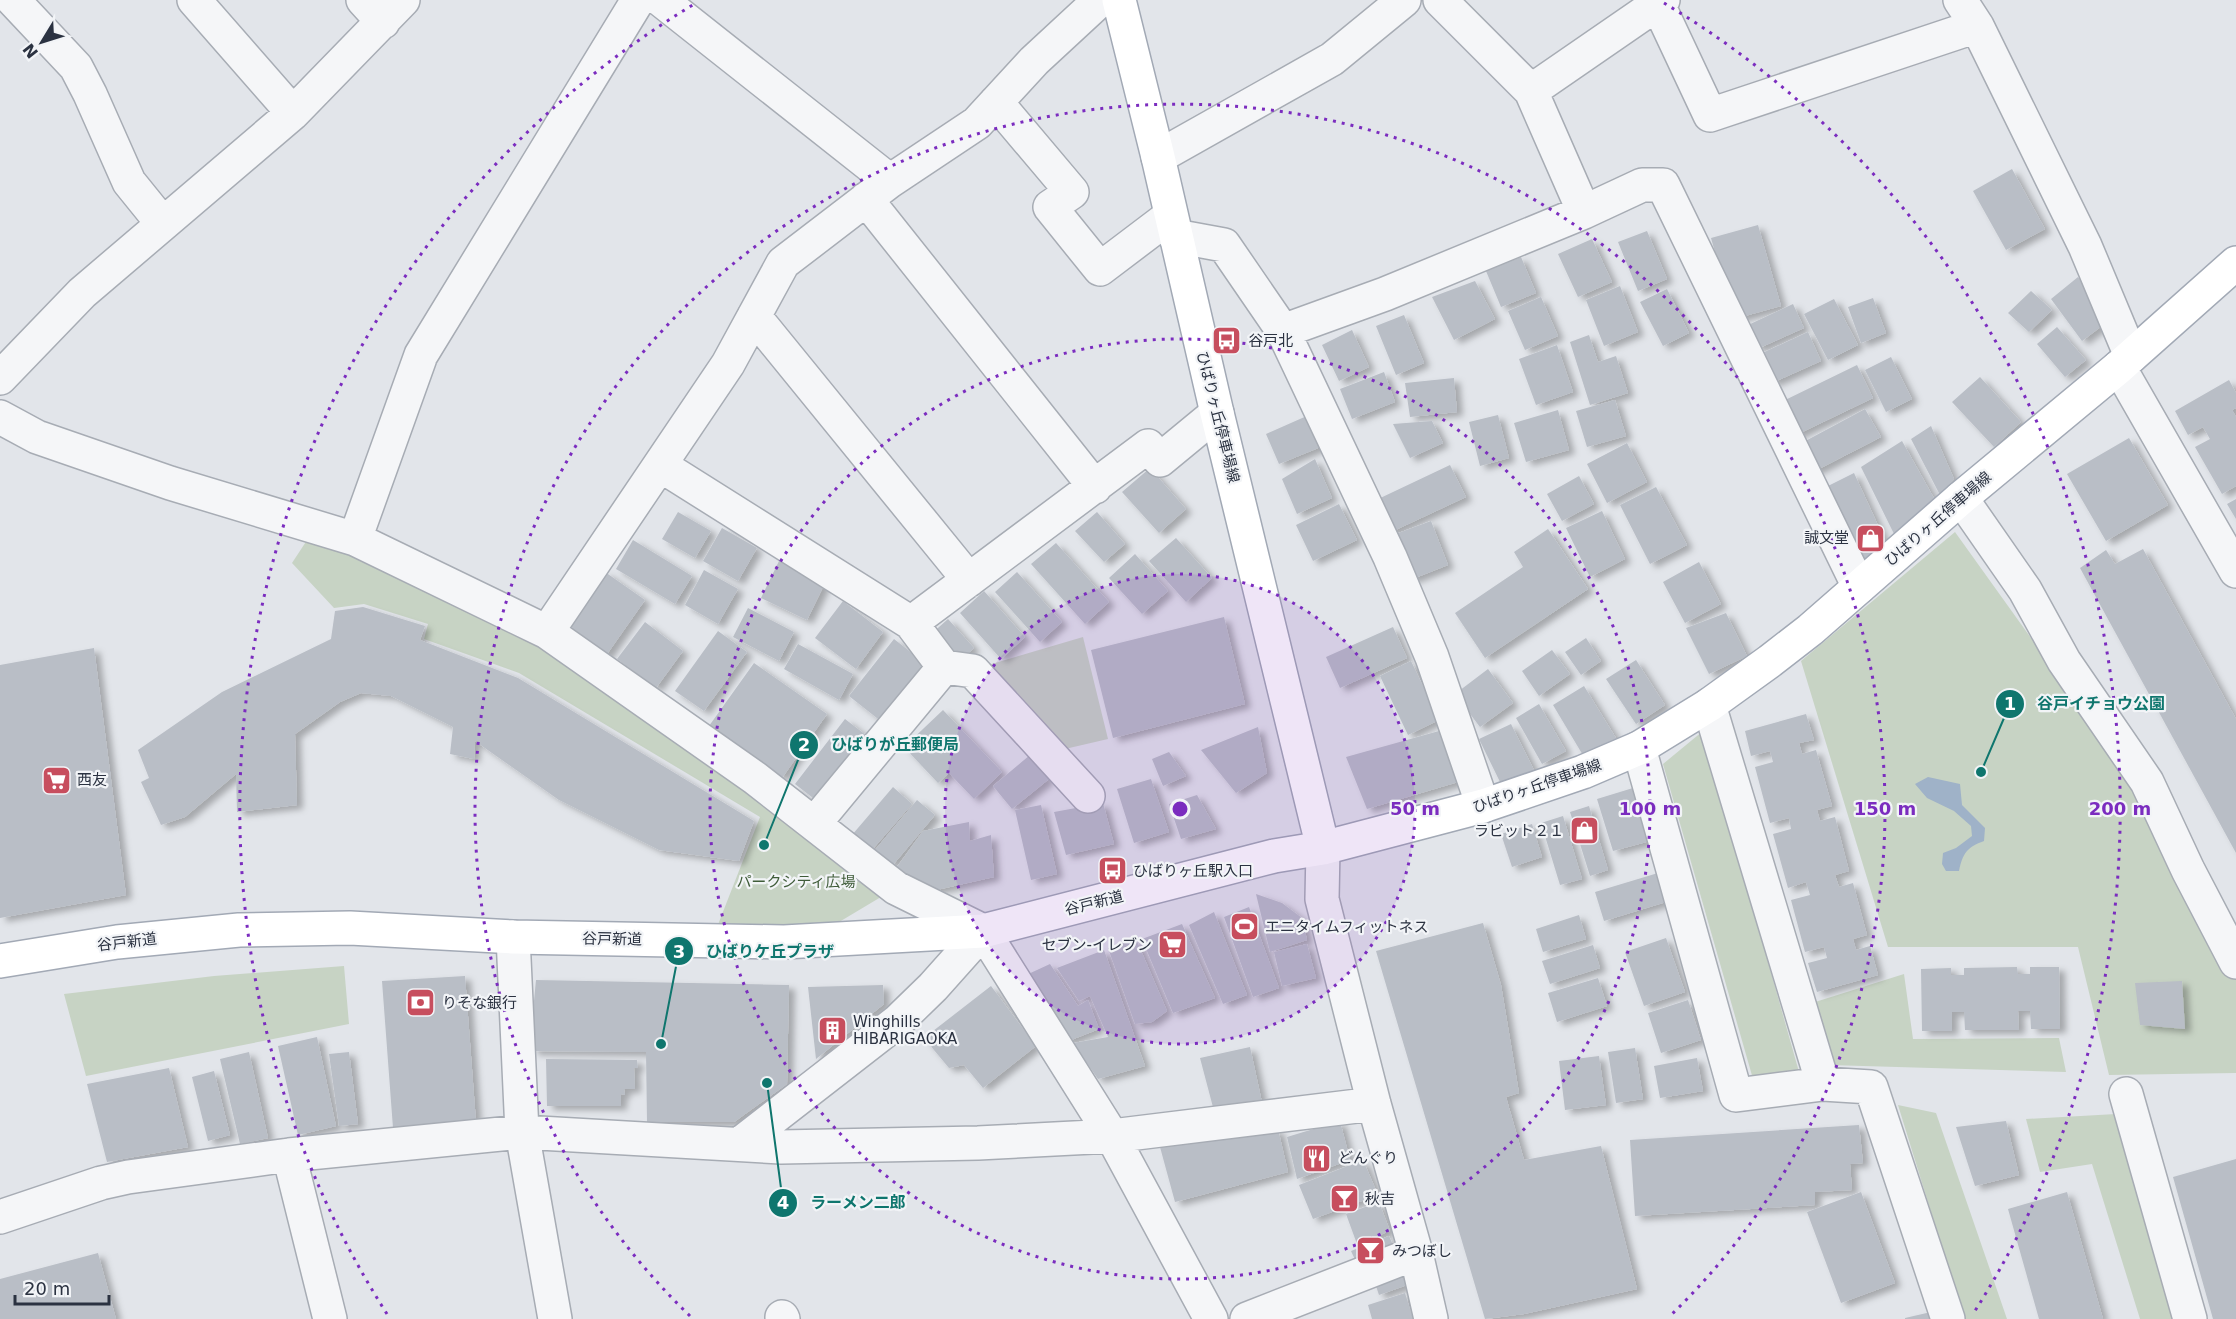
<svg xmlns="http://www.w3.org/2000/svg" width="2236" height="1319" viewBox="0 0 2236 1319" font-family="'DejaVu Sans','Noto Sans JP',sans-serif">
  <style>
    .green { fill: #c7d3c4 }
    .water { fill: #9fb2c8 }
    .building { fill: #b9bec6; filter: url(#shadow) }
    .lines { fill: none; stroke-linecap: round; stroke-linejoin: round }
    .minor-casing { stroke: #a7acb4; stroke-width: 36 }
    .major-casing { stroke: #a2a9b5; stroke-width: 36 }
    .minor { stroke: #f5f6f8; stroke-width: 33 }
    .major { stroke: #fff; stroke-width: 33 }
    .ring { fill: none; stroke: #7b2cbf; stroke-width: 3; stroke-dasharray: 3 6 }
    .labels { text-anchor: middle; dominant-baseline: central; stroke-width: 4.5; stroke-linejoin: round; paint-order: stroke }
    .poi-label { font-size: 15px; fill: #2b3241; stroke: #f2f4f7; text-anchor: start }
    .street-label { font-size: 15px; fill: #2b3241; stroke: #f2f4f7 }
    .park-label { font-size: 15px; fill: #3f5c39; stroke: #f2f4f7 }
    .centre { fill: #7b2cbf; stroke: #f2f4f7; stroke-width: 3 }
    .ring-label { font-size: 18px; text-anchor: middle; font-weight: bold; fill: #7b2cbf; stroke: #f2f4f7; stroke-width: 4.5; stroke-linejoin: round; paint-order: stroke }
    .leader { fill: none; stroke: #0f766e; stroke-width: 2 }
    .callout-dot { fill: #0f766e; stroke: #f2f4f7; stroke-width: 2 }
    .mark-label { font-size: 18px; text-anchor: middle; font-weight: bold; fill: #fff }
    .callout-label { font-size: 16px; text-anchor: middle; font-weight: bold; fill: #0f766e; stroke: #f2f4f7; stroke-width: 4.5; stroke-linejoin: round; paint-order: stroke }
  </style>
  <defs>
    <filter id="shadow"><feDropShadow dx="6" dy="4" stdDeviation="3" flood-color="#0004"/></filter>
  </defs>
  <rect width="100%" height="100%" fill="#e2e5ea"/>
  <!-- green -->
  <path class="green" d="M315,528L547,632L896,888L809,940H712L760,817L519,673L424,639L428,624L364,604L334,608L292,563Z
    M1955,532L2206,882L2236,934V1073L2109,1075L2078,947H1888L1801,661Z
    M1083,637L1108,739L1052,752L978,668Z
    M1703,731L1799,1072L1753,1079L1663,764Z
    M344,966L349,1024L86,1076L64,994L214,976Z
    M1904,974L1913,1039L2059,1038L2066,1072L1829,1065L1812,1003Z
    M1898,1105L1936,1113L2007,1319H1964Z
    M2116,1114L2174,1319H2140L2092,1164L2040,1172L2026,1119Z"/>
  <!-- water -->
  <path class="water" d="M1928,777L1960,784L1962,805L1985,828L1984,841C1967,847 1963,853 1959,871H1946L1942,864L1943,853L1956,848L1972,836L1971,826L1954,811L1927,798L1915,784Z"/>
  <!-- building -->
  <path class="building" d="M2012,169L2045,229L2006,250L1973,191Z
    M1758,225L1781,306L1734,319L1711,238Z
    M1647,231L1667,279L1638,291L1618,242Z
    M1592,239L1612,282L1578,297L1558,254Z
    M1521,257L1536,293L1501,307L1486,271Z
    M2078,277L2111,319L2082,341L2051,299Z
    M1475,281L1495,319L1454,340L1432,297Z
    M1620,286L1638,332L1604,346L1586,300Z
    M1667,289L1689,333L1663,346L1640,302Z
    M2031,291L2052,310L2029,332L2008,313Z
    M1541,297L1558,336L1525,350L1508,311Z
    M1873,298L1886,333L1861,343L1848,307Z
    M1834,299L1858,345L1828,360L1804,314Z
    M1793,304L1804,328L1757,349L1746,326Z
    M1404,315L1424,363L1396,375L1376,326Z
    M2057,327L2086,360L2065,377L2037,344Z
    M1352,330L1369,367L1339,381L1322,345Z
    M1808,332L1821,361L1772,383L1758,355Z
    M1589,335L1598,362L1616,356L1628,393L1590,405L1570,342Z
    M1557,345L1573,392L1536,405L1519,359Z
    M1891,357L1912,399L1886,412L1865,370Z
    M1857,365L1873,398L1794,436L1779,403Z
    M1384,372L1395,402L1352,419L1340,389Z
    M1980,377L2021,422L1994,447L1952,402Z
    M1454,378L1457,412L1410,417L1405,383Z
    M2229,380L2236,393V408L2232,410L2236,417V486L2222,494L2195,447L2210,439L2203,427L2188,435L2175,411Z
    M1615,400L1626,436L1587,447L1576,411Z
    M1865,409L1881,437L1813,472L1798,445Z
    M1558,410L1569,450L1526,462L1514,423Z
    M1309,415L1323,446L1279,464L1266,434Z
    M1498,415L1509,458L1480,466L1469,422Z
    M1432,421L1443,443L1410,458L1393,424Z
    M1931,426L1954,479L1940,495L1911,439Z
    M2129,438L2168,505L2106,541L2067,474Z
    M1902,441L1935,500L1897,540L1861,467Z
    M1627,443L1647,482L1607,503L1587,464Z
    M1315,459L1332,498L1297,514L1282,479Z
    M1450,465L1466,497L1389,533L1374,501Z
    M1150,468L1186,509L1159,533L1122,492Z
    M1854,473L1888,547L1865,564L1826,487Z
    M1579,476L1594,504L1562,521L1547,494Z
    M1656,487L1687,545L1650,564L1620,505Z
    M2236,499V519L2227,504Z
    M1339,504L1357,540L1313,561L1296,525Z
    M1602,511L1625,559L1590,577L1566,528Z
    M678,512L711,531L695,558L662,539Z
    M1097,512L1125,544L1104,562L1075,531Z
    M1431,521L1448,565L1410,580L1393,535Z
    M722,528L757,548L738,581L703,561Z
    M1548,529L1588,589L1485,658L1455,613L1523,567L1514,552Z
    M1176,538L1212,578L1186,602L1149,561Z
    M633,540L692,576L675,604L616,569Z
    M1056,543L1109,602L1085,624L1031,564Z
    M2143,549L2236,719V853L2080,568L2106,550L2115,564Z
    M1135,554L1168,591L1142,614L1109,578Z
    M779,561L825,583L807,620L761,598Z
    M1699,562L1721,604L1685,623L1663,582Z
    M704,570L738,589L718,624L685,605Z
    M605,572L645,600L605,657L565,629Z
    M1017,572L1062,622L1040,642L995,592Z
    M984,591L1025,637L1001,659L960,613Z
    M843,601L883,632L856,669L815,638Z
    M363,607L425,626L420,640L518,678L754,821L739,861L659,850L559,800L475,741L474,759L450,754L453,727L391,696L361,693L340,702L295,734L297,805L237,812L236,774L185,817L161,825L141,782L149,778L138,750L222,692L331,639L335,611Z
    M748,608L794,632L779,661L733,637Z
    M1726,613L1747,656L1709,674L1686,628Z
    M1224,617L1245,704L1113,738L1091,650Z
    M948,619L974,648L955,665L929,636Z
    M645,622L683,651L656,688L617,659Z
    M1393,627L1407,658L1340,688L1326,657Z
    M718,631L747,652L704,711L675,691Z
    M1586,638L1601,661L1581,675L1565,652Z
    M894,639L927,665L882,722L849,696Z
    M798,644L853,674L839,700L784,669Z
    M94,648L126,895L0,918V665Z
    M1552,650L1570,674L1539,696L1522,671Z
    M1636,660L1665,705L1636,724L1606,679Z
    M1411,661L1439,720L1408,735L1380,676Z
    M754,663L827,714L782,778L709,726Z
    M1488,669L1513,703L1480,727L1455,694Z
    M1584,686L1619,743L1587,762L1553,705Z
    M1539,704L1566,751L1542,764L1516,718Z
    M943,710L1002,772L974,799L949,773L938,783L904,747Z
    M1806,714L1814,740L1799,743L1802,754L1816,750L1832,806L1817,810L1820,821L1835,817L1849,871L1835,875L1839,887L1853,883L1867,935L1853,939L1856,950L1870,946L1878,975L1817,992L1808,963L1827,958L1824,947L1805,952L1791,900L1810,895L1806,882L1788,888L1773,834L1791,829L1789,818L1770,823L1755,767L1773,762L1770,751L1751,756L1745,731Z
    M845,719L867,736L817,801L795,784Z
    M1511,724L1534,770L1502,786L1479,739Z
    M1258,727L1267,773L1236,793L1201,750Z
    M1439,731L1458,782L1367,809L1346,757Z
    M1169,752L1186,776L1163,786L1152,759Z
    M1030,755L1049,779L1012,809L993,786Z
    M1151,779L1169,832L1134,843L1117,789Z
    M893,787L912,804L871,851L852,835Z
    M1633,788L1650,841L1613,851L1597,799Z
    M1197,795L1216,829L1181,839L1169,804Z
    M917,800L935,815L892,866L875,850Z
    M1103,803L1114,844L1066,855L1054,812Z
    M1041,805L1057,874L1031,880L1015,810Z
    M1589,806L1608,870L1590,876L1570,812Z
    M1563,816L1582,879L1560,885L1541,823Z
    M969,822L970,841L991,835L994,877L932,891L897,867L923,831Z
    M1532,824L1542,857L1512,867L1501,834Z
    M1658,873L1666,902L1604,921L1595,892Z
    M1256,894L1282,903L1302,918L1307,940L1270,952Z
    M1249,907L1279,988L1253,997L1224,917Z
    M1214,912L1247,995L1223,1004L1189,925Z
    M1579,915L1586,939L1543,952L1536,929Z
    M1483,923L1501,985L1519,1093L1506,1097L1524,1160L1601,1146L1637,1289L1524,1314L1485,1319L1376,951Z
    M1182,924L1215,998L1173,1013L1142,939Z
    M1666,938L1685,992L1644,1006L1625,952Z
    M1136,939L1167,1011L1152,1022L1135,1024L1108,948Z
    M1307,944L1316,978L1282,986L1274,952Z
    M1593,945L1600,968L1550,984L1542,961Z
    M1104,950L1145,1066L1098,1079L1073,1043L1108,1037L1090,996L1079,1001L1057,968Z
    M1050,964L1078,1006L1088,1000L1099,1029L1066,1042L1024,976Z
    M2017,967L2018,974H2030V967H2059L2060,1029H2031L2030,1011H2018L2019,1030H1965L1964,1012H1952V1031H1922L1921,969L1951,968V975H1964V968Z
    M465,976L476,1122L393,1128L382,981Z
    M1598,978L1607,1006L1557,1022L1548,993Z
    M536,980L789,985L787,1084L734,1122H647L646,1052L533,1051L530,1042Z
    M2182,981L2185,1029L2140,1025L2135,983Z
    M883,985L884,1004L816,1059L808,987Z
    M991,986L1036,1046L983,1088L964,1065L949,1068L924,1038Z
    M1688,1000L1701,1040L1661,1053L1648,1013Z
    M317,1037L336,1126L298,1135L278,1046Z
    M1250,1047L1263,1107L1214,1111L1200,1058Z
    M1635,1048L1643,1099L1616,1103L1608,1052Z
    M249,1052L268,1138L240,1144L220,1059Z
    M349,1052L358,1124L339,1126L329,1054Z
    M1599,1056L1606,1105L1565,1110L1559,1061Z
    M1697,1058L1703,1091L1660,1098L1654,1066Z
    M546,1059L637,1060L638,1068H634L635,1089H624L625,1095L621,1094V1106H547Z
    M169,1068L188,1147L107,1162L87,1084Z
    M214,1071L230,1135L208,1141L192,1077Z
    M1340,1121L1350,1160L1297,1179L1287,1137Z
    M2006,1121L2019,1175L1975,1186L1956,1127Z
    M1859,1125L1863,1163L1850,1164L1852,1190L1815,1192V1205L1635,1216L1630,1140Z
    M1278,1129L1288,1172L1175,1202L1160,1147Z
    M2236,1159V1319H2213L2173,1177Z
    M1363,1160L1378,1195L1313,1219L1299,1185Z
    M1861,1192L1895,1283L1841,1303L1807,1212Z
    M2067,1192L2103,1319H2039L2008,1209Z
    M1379,1202L1390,1231L1357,1244L1346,1214Z
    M1389,1236L1396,1252L1358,1266L1351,1251Z
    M98,1253L116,1319H0V1279Z
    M1400,1267L1407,1285L1379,1295L1373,1277Z
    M1405,1293L1413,1319H1372L1368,1305Z
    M1931,1312L1933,1319H1905V1318Z"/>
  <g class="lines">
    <defs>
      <path id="minor" d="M13,0L76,67L90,94L129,182L163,224
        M194,0L293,113
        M363,0L383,22
        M661,0L890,181
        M1440,0L1531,91L1584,212
        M1656,0L1710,115L1977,26
        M1960,0L1977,26L2085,246L2131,356
        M1531,91L1663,0
        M996,102L1072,192L1050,207L1100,269L1170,216
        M1158,157L1332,59L1404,0
        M866,199L1095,487
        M1175,236L1224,245L1283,331L1390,557L1432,657L1483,806
        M754,316L969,580
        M1283,331L1385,294L1584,212L1642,185H1663L1859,587
        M2119,367L2236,571
        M0,378L82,293L293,113L403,0
        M0,417L37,437L170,483L355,539L547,632L755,778L896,888L983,931L1112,1136L1211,1319
        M660,465L911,623L1148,446L1160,460L1217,413
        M1961,498L2025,590L2064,661L2147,782L2188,870L2236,962
        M355,539L421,355L638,0
        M547,632L728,364L783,263L890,181L977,123L1034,61L1100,0
        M944,667L973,671L1088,796
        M1709,705L1823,1084
        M1639,748L1736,1095L1823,1084L1871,1087L1948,1319
        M814,824L944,667L911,623
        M1323,848L1322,899L1374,1104L1416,1253L1431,1319
        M513,937L522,1132L555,1319
        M2126,1094L2190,1319
        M741,1143L898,1021L933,987L983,931
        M289,1155L330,1319
        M0,1217L101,1183L128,1177L289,1155L522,1132L781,1147L978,1143L1112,1136L1374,1104
        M782,1317L783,1319
        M1247,1319L1416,1253"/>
      <path id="major" d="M1119,0L1158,157L1217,413L1323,848
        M0,961L117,942L239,930L350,928L513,937L784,942L983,931L1274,856L1323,848L1483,806L1583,772L1639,748L1709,705L1770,661L1810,630L1961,498L2119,367L2236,263"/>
    </defs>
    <!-- minor casing -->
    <use href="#minor" class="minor-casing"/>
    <!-- major casing -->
    <use href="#major" class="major-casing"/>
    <!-- minor -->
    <use href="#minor" class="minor"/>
    <!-- major -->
    <use href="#major" class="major"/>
  </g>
  <!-- distance rings -->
  <circle cx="1180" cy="809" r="235" fill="#7b2cbf" fill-opacity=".12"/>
  <g class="ring">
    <circle cx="1180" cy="809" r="235"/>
    <circle cx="1180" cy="809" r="470"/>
    <path d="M690 1316A705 705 0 1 1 1670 1316"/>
    <path d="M387 1314A940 940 0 0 1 696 3M1664 3A940 940 0 0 1 1973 1314"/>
  </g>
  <!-- icons -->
  <defs>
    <symbol id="bus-square" viewBox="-11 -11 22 22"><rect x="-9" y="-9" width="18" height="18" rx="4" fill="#c74e5e" stroke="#f2f4f7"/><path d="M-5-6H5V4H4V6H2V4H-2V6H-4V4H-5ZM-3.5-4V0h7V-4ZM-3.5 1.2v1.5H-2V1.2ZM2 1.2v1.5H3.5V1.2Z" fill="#fff"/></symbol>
    <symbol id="shop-square" viewBox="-11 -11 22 22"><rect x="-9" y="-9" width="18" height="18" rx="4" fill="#c74e5e" stroke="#f2f4f7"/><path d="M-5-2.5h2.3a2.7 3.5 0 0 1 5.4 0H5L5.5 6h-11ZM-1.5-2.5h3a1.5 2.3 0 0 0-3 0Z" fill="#fff"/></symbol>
    <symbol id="supermarket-square" viewBox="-11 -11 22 22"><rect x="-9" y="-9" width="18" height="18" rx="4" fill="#c74e5e" stroke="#f2f4f7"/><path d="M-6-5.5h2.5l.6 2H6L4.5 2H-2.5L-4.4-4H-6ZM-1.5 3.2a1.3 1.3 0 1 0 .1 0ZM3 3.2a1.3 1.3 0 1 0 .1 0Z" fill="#fff"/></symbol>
    <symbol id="stadium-square" viewBox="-11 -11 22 22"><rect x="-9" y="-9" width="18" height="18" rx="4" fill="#c74e5e" stroke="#f2f4f7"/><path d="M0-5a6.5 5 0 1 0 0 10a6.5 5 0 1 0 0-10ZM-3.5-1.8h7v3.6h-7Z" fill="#fff"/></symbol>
    <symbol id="bank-square" viewBox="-11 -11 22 22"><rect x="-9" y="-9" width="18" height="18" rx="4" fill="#c74e5e" stroke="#f2f4f7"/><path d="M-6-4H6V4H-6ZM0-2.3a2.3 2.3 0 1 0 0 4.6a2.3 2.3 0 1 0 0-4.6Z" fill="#fff"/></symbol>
    <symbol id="building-square" viewBox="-11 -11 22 22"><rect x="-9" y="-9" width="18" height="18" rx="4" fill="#c74e5e" stroke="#f2f4f7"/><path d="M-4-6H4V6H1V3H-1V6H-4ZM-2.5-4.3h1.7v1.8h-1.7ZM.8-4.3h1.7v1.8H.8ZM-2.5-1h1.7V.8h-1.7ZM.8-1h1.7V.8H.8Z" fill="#fff"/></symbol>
    <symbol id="restaurant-square" viewBox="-11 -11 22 22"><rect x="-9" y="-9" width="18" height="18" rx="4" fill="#c74e5e" stroke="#f2f4f7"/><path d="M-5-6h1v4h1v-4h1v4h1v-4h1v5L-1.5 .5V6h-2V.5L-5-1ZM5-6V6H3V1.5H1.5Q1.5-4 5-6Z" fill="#fff"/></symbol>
    <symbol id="bar-square" viewBox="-11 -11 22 22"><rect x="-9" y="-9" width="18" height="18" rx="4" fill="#c74e5e" stroke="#f2f4f7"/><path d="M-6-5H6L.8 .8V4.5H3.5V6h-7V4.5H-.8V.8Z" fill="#fff"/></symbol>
  </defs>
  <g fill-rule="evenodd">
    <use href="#bus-square" x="1210" y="324" width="33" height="33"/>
    <use href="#shop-square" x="1854" y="522" width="33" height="33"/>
    <use href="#supermarket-square" x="40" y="764" width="33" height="33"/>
    <use href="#shop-square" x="1568" y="814" width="33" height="33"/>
    <use href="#bus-square" x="1096" y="854" width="33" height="33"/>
    <use href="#stadium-square" x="1228" y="910" width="33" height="33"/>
    <use href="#supermarket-square" x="1156" y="928" width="33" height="33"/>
    <use href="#bank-square" x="404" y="986" width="33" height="33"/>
    <use href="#building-square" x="816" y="1014" width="33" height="33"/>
    <use href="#restaurant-square" x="1300" y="1142" width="33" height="33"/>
    <use href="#bar-square" x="1328" y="1182" width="33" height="33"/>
    <use href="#bar-square" x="1354" y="1234" width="33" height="33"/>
  </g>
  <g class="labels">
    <!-- poi labels -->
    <g class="poi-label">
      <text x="1248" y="341">谷戸北</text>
      <text x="1849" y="538" text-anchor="end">誠文堂</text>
      <text x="77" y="780">西友</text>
      <text x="1564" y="831" text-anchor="end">ラビット２１</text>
      <text x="1133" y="871">ひばりヶ丘駅入口</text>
      <text x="1265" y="927">エニタイムフィットネス</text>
      <text x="1152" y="945" text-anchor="end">セブン-イレブン</text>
      <text x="442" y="1003">りそな銀行</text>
      <text x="853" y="1022">Winghills<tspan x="853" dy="17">HIBARIGAOKA</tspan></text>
      <text x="1338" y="1158">どんぐり</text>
      <text x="1365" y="1199">秋吉</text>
      <text x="1392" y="1251">みつぼし</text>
    </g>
    <!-- street labels -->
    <g class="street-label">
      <text transform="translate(1218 417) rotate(76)">ひばりヶ丘停車場線</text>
      <text transform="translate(1938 519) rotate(-41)">ひばりヶ丘停車場線</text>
      <text transform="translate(1537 786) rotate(-19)">ひばりヶ丘停車場線</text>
      <text transform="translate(1094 903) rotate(-14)">谷戸新道</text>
      <text transform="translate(612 939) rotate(1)">谷戸新道</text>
      <text transform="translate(127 942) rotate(-7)">谷戸新道</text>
    </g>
    <!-- park labels -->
    <g class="park-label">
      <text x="796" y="882">パークシティ広場</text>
    </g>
  </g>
  <circle cx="1180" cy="809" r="9" class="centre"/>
  <g class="ring-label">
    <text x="1415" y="815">50 m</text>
    <text x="1650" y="815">100 m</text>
    <text x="1885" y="815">150 m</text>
    <text x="2120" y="815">200 m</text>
  </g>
  <!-- callouts -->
  <path class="leader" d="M1981 772L2010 704M764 845L804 745M661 1044L679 951M767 1083L783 1203"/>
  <g class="callout-dot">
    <circle cx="1981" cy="772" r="6"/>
    <circle cx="764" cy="845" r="6"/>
    <circle cx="661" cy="1044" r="6"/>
    <circle cx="767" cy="1083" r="6"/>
    <circle cx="2010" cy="704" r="15"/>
    <circle cx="804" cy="745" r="15"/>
    <circle cx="679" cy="951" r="15"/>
    <circle cx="783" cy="1203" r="15"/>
  </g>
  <g class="mark-label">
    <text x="2010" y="710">1</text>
    <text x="804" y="751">2</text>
    <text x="679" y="958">3</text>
    <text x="783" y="1209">4</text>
  </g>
  <g class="callout-label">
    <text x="2101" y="709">谷戸イチョウ公園</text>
    <text x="895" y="750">ひばりが丘郵便局</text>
    <text x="770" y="957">ひばりケ丘プラザ</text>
    <text x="858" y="1208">ラーメン二郎</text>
  </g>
  <!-- north arrow -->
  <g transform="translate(42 42) rotate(232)" stroke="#f2f4f7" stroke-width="4.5" paint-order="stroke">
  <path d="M0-4.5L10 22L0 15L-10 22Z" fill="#2b3241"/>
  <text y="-9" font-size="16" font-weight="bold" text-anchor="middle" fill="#2b3241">N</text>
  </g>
  <!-- scale -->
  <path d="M15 1295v9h94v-9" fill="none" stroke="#2b3241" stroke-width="3"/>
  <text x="24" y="1295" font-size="18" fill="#2b3241" stroke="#f2f4f7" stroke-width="4.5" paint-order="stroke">20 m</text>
</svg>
